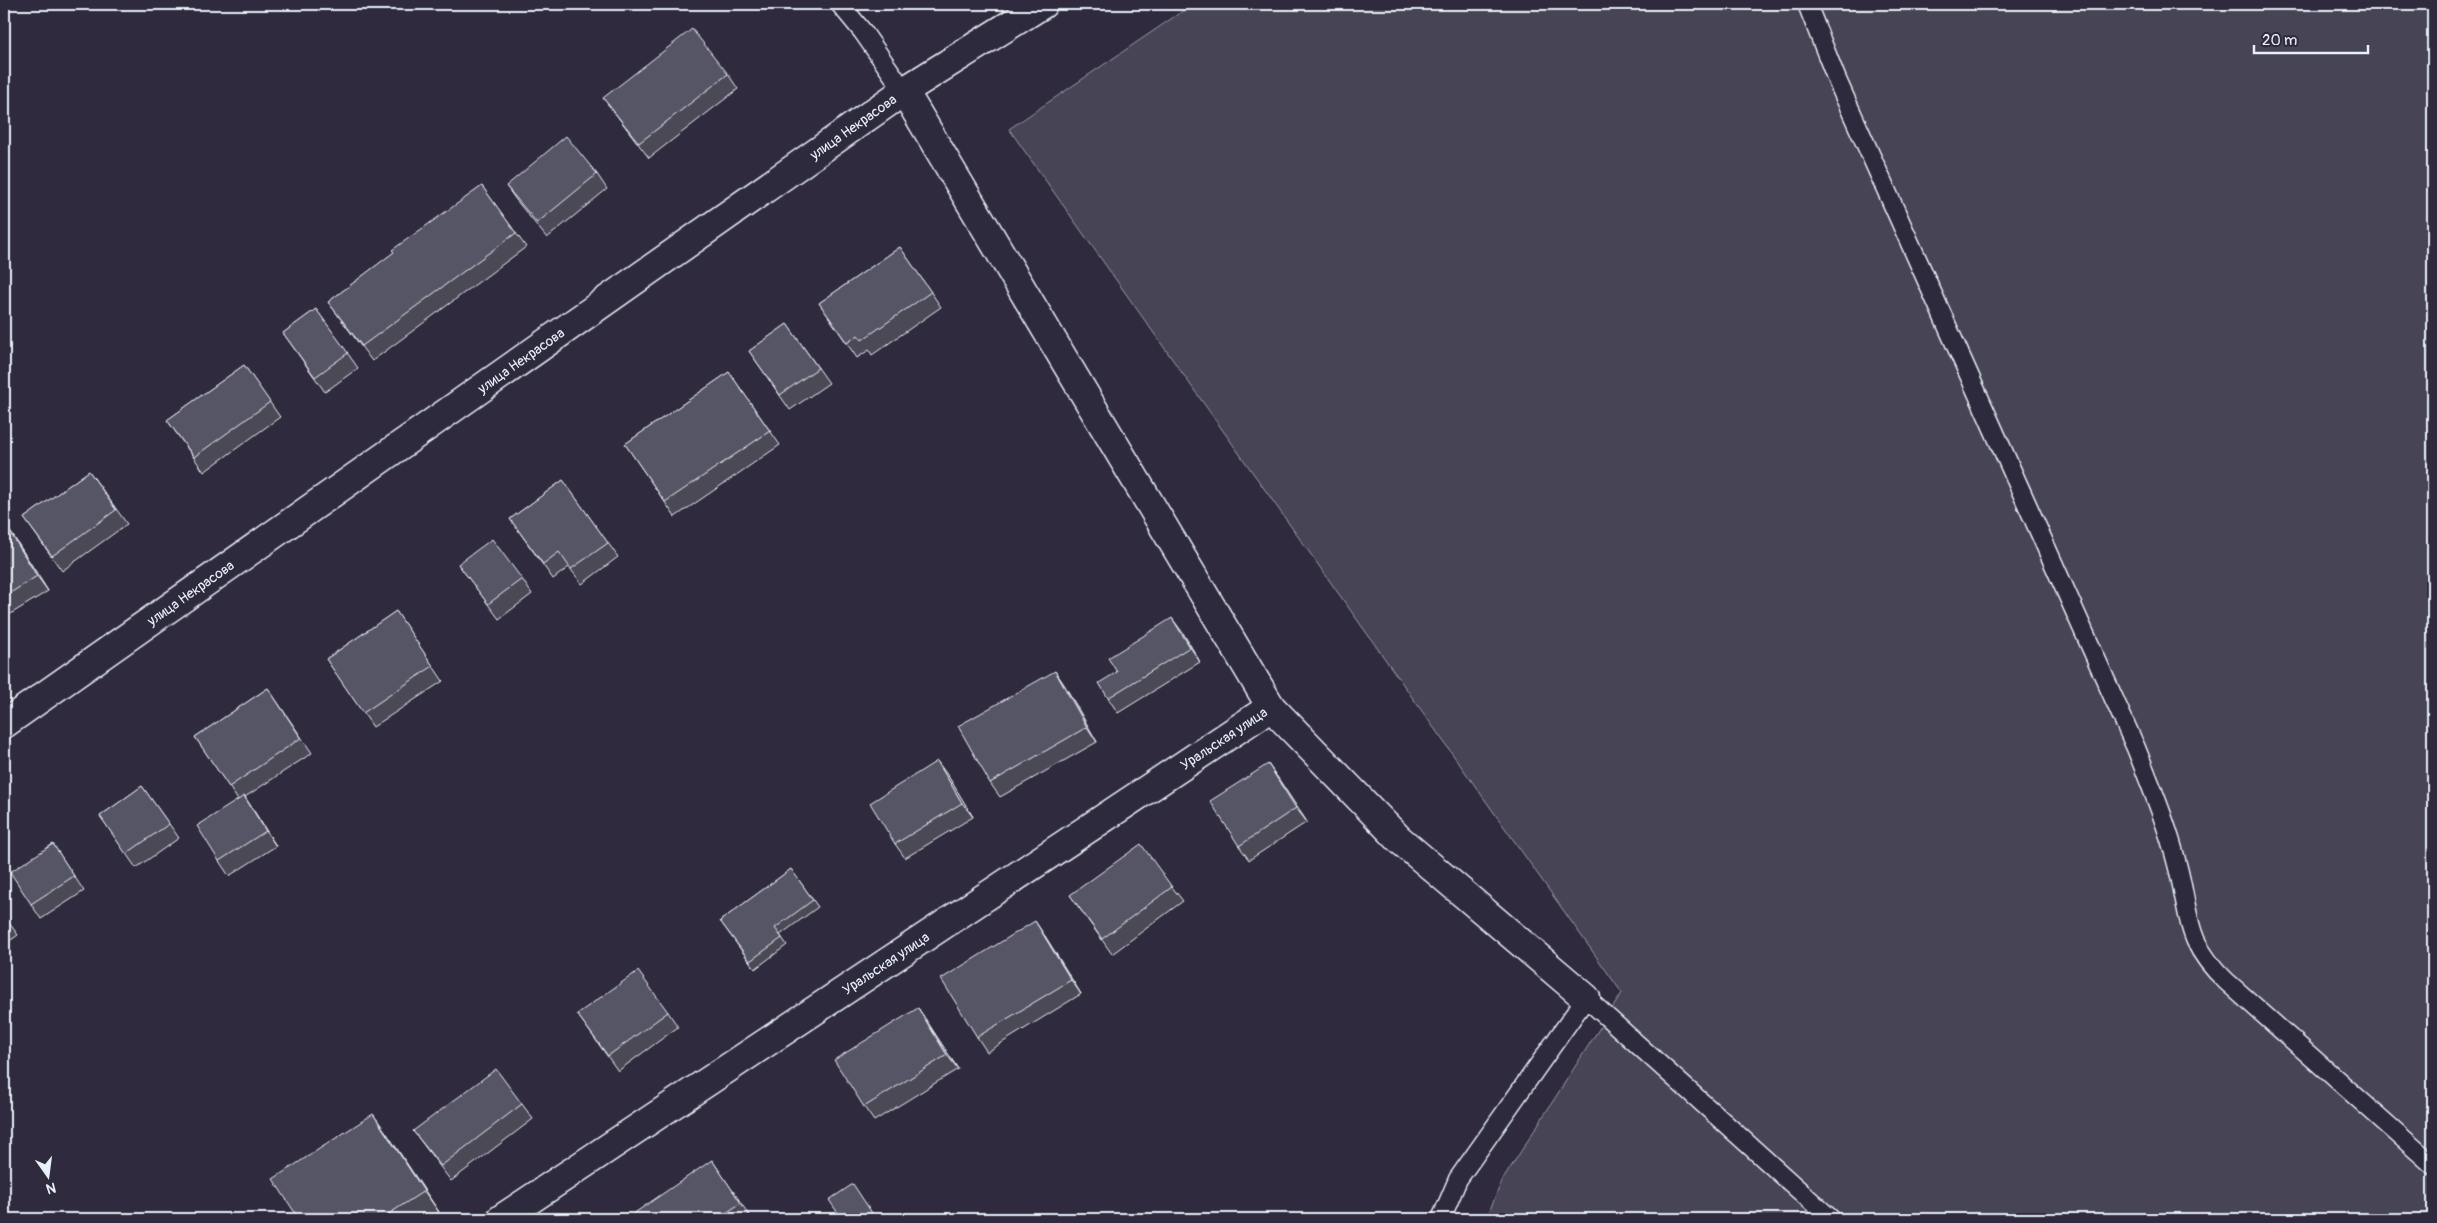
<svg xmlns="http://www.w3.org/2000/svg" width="2437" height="1223" viewBox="0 0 2437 1223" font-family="Pangolin,sans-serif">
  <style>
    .green { fill: #464455; stroke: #979aa6 }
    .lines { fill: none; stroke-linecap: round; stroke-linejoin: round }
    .service-casing { stroke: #e8f1f8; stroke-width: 21 }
    .minor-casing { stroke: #e8f1f8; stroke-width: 31 }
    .service { stroke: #2f2a3d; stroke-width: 18 }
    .minor { stroke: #2f2a3d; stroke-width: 28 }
    .wall { fill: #4b4957; stroke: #e8f1f8 }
    .shaded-wall { fill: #3d3c47; stroke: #e8f1f8 }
    .building { fill: #575565; stroke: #e8f1f8 }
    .labels { text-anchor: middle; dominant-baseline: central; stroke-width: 5; stroke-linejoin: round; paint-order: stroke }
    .street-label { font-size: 14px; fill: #e8f1f8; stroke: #2f2a3d }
  </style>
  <rect width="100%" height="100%" fill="#2f2a3d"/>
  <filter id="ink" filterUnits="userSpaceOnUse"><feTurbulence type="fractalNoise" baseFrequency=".02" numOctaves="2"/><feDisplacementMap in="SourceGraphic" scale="10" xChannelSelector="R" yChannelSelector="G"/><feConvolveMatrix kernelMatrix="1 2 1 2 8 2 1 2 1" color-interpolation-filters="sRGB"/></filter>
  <g filter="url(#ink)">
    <!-- green -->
    <path class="green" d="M1193,4H2433V1219H1486L1502,1181L1622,993L1009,129Z"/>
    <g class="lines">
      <defs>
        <path id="service" d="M840,4L863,32L904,91
          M1807,4L1837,80L2136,748C2151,786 2167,824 2177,864C2191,916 2183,940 2226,981L2433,1165
          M1441,1219L1458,1179L1586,998L1831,1219"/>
        <g id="minor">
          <path d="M904,91L1271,707L1399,839L1586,998"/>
          <path id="s1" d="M4,724L904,91L1043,4"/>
          <path id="s2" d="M501,1219L1271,707"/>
        </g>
      </defs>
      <!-- service casing -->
      <use href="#service" class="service-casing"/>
      <!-- minor casing -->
      <use href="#minor" class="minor-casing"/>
      <!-- service -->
      <use href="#service" class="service"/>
      <!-- minor -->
      <use href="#minor" class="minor"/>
    </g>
    <!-- wall -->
    <path class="wall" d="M728,74L738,89L649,158L614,112L603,98Z
      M597,174L607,189L547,238L516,200L506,186Z
      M482,186L526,247L372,361L328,302Z
      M900,247L941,307L872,355L869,350L857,358L819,303Z
      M316,309L358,368L325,392L283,333Z
      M787,324L829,383L790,410L749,351Z
      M244,365L280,417L204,472L167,420Z
      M729,372L780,445L675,517L625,444Z
      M89,471L127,524L62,571L24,518Z
      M563,480L618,557L582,584L569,567L553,579L510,519Z
      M7,527L17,542L48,591L4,618V529Z
      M458,564L522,579L532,594L499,619Z
      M396,611L443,681L373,727L326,659Z
      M1183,633L1200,662L1118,713L1108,698Z
      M1055,671L1065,686L1097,742L1000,797L990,783Z
      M268,688L312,753L245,797L276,846L229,876L219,861L238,800L195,737Z
      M1268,764L1307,822L1249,860L1239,846Z
      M948,776L973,817L905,858L895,844Z
      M142,786L179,838L136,868L100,816Z
      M53,844L84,891L41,919L31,904Z
      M791,869L818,907L780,935L787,945L755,969L720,921Z
      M1172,887L1183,901L1112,954L1070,895Z
      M4,916L18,935L4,945Z
      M1045,936L1081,994L987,1052L977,1037Z
      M918,1008L928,1023L958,1069L874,1121L864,1107Z
      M668,1012L678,1027L618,1071L577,1014Z
      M522,1104L533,1119L451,1181L413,1131Z
      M373,1114L439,1212L428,1219H299Z
      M712,1160L751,1218L749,1219H637Z"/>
    <!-- shaded-wall -->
    <path class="shaded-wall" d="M7,527L17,542L48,591L37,576Z
      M1172,618L1183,633L1200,662L1190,647Z
      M1055,671L1065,686L1097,742L1087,727Z
      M937,761L948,776L973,817L962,803Z
      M1268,764L1278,778L1307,822L1296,808Z
      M244,796L254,811L276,846L266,831Z
      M1035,921L1045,936L1081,994L1071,980Z
      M918,1008L928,1023L958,1069L947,1055Z
      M373,1114L388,1135L439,1212L424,1191Z"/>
    <!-- building -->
    <path class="building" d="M692,29L728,74L639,143L603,98Z
      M566,136L597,174L537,223L506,186Z
      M482,186L516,233L362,346L328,302L394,252L392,250Z
      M900,247L931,292L862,340L858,335L847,343L819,303Z
      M316,309L348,353L315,377L283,333Z
      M787,324L818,368L780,395L749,351Z
      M244,365L270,402L194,457L167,420Z
      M729,372L770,431L665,502L625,444Z
      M89,471L116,510L52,556L24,518Z
      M563,480L608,543L571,569L559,552L543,564L510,519Z
      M7,527L37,576L4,597V529Z
      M492,539L522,579L488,604L458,564Z
      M396,611L433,666L363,713L326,659Z
      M1172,618L1190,647L1108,698L1099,683L1117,672L1108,658Z
      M1055,671L1087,727L990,783L958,726Z
      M268,688L301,738L229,787L195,737Z
      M937,761L962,803L895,844L870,803Z
      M1268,764L1296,808L1239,846L1210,801Z
      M142,786L169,824L126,854L100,816Z
      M244,796L266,831L219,861L197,826Z
      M53,844L74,876L31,904L10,872Z
      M1141,844L1172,887L1102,939L1070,895Z
      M791,869L813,900L775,928L782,938L750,961L720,921Z
      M4,916L7,920L4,923Z
      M1035,921L1071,980L977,1037L941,979Z
      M638,971L668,1012L608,1056L577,1014Z
      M918,1008L947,1055L864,1107L834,1060Z
      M496,1069L522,1104L441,1166L413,1131Z
      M373,1114L424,1191L381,1219H299L273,1179Z
      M712,1160L741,1203L717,1219H637L633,1214Z
      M853,1184L876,1219H842L829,1200Z"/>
  </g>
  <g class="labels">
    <!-- street labels -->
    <g class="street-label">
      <text stroke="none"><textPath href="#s1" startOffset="1038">улица Некрасова</textPath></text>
      <text stroke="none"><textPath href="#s1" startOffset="632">улица Некрасова</textPath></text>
      <text stroke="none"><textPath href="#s1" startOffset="228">улица Некрасова</textPath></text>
      <text stroke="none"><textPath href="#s2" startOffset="868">Уральская улица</textPath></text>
      <text stroke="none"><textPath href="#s2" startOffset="462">Уральская улица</textPath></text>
    </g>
  </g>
  <!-- margin -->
  <rect width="2437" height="1223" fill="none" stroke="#2f2a3d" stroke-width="20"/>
  <rect x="10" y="10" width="2417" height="1203" fill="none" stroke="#e8f1f8" stroke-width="2" filter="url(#ink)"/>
  <!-- north arrow -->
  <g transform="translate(48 1176) rotate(166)" stroke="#2f2a3d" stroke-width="4" paint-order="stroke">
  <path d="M0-4L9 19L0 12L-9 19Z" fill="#e8f1f8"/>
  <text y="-8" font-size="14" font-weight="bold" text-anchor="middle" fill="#e8f1f8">N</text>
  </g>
  <!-- scale -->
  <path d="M2254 45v8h114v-8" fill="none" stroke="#e8f1f8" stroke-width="2.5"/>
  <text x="2262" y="45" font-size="15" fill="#e8f1f8" stroke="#2f2a3d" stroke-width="4" paint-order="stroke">20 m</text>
</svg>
